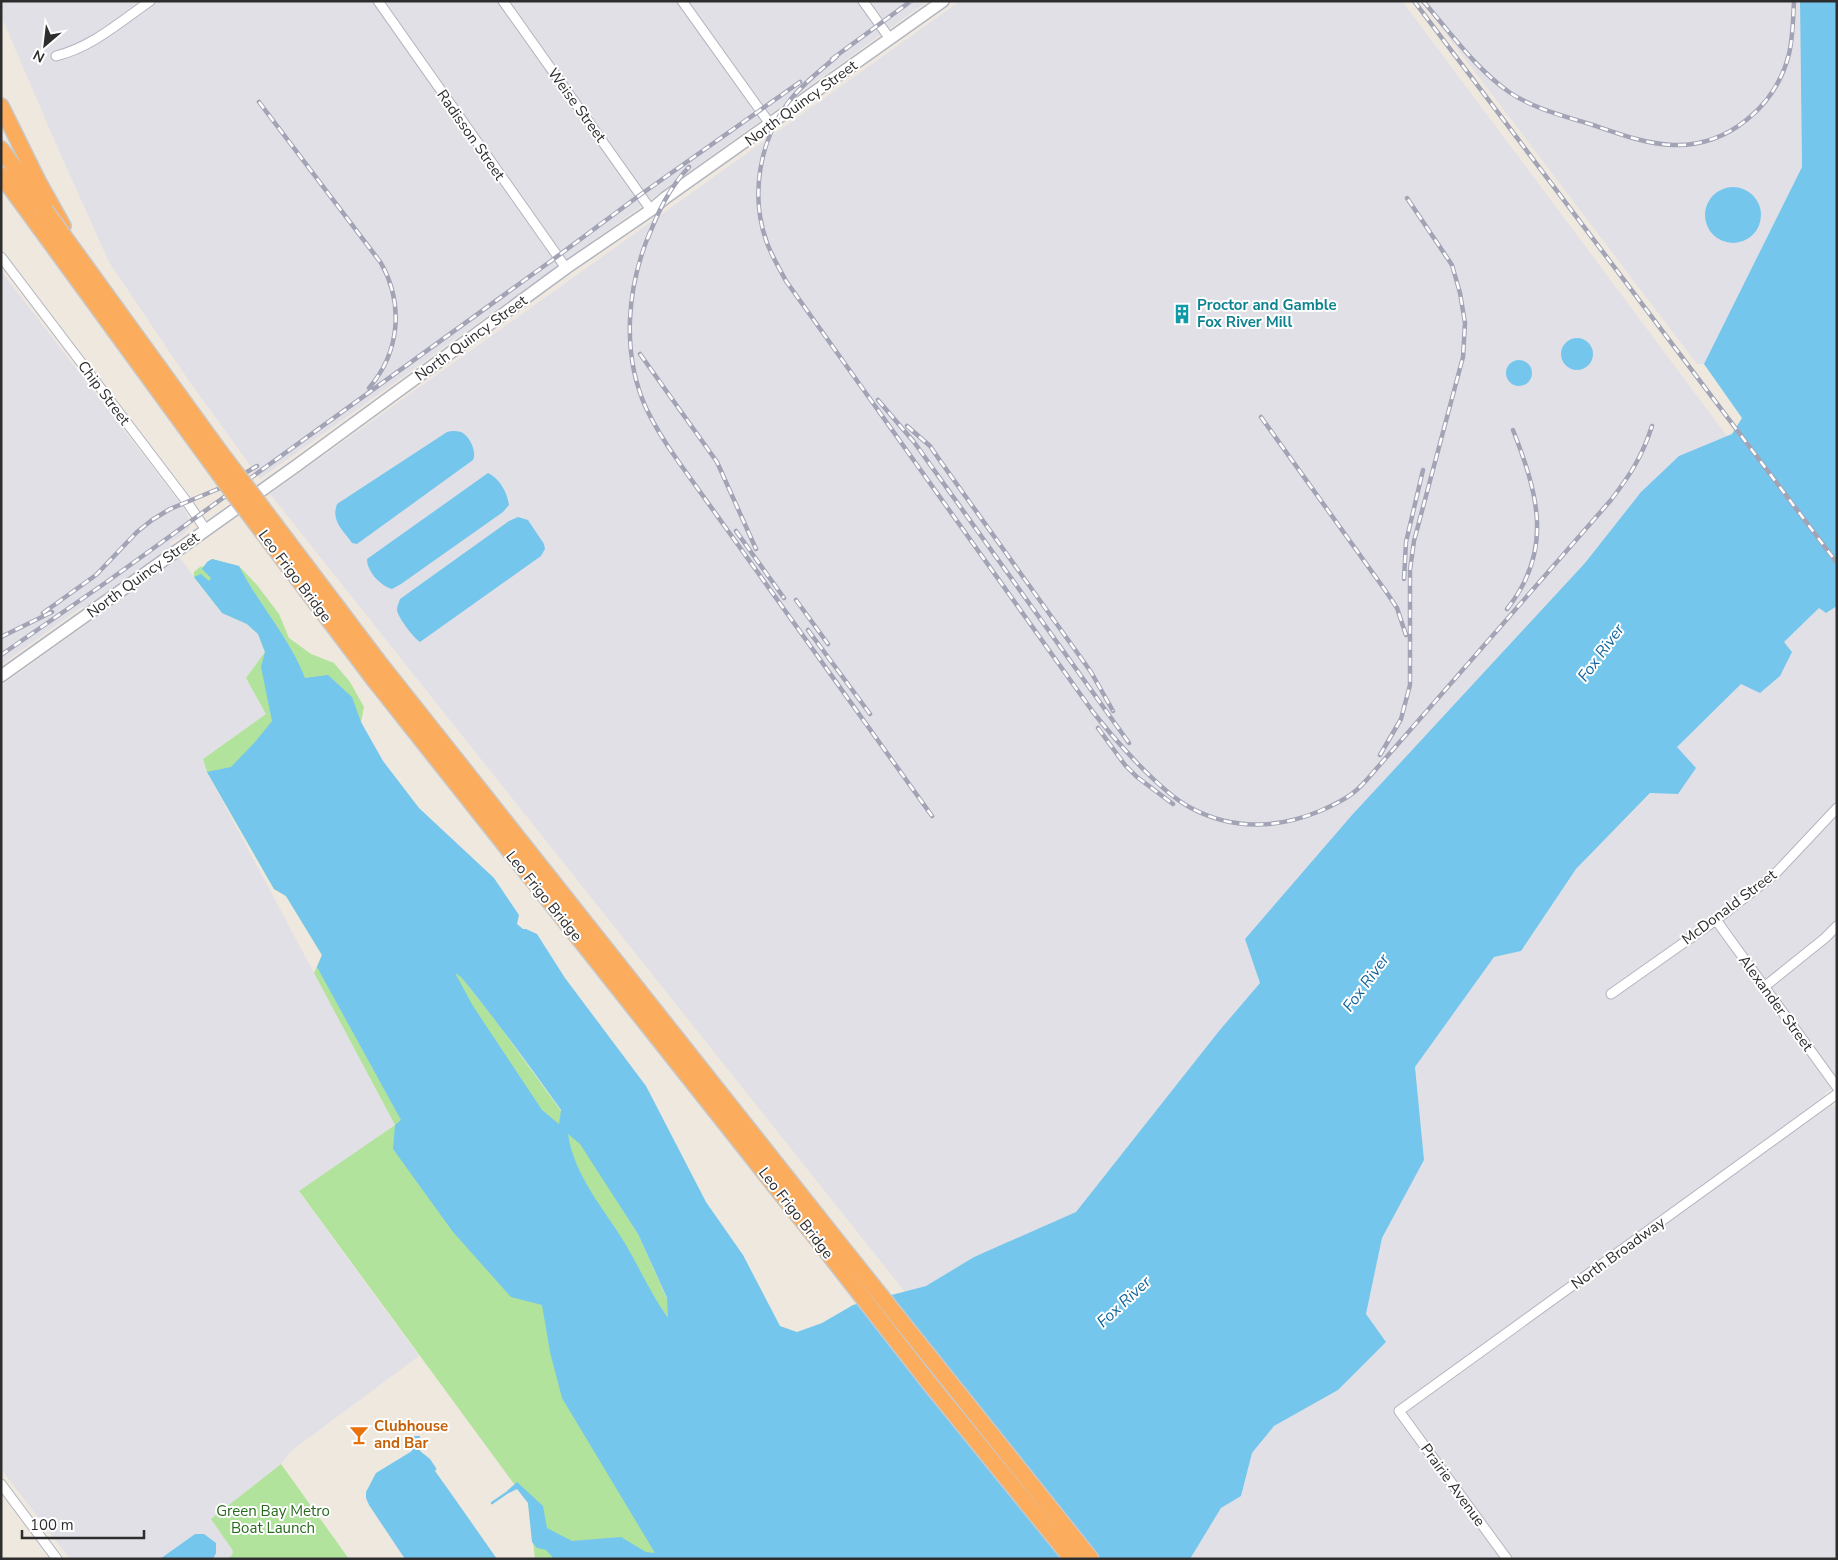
<svg xmlns="http://www.w3.org/2000/svg" width="1838" height="1560" viewBox="0 0 1838 1560" font-family="'Nunito Sans',sans-serif">
  <style>
    .industrial { fill: #e2e0e7 }
    .green { fill: #b1e39d }
    .water { fill: #75c6ed; fill-rule: evenodd }
    .pier { fill: #eee8df }
    .lines { fill: none; stroke-linecap: round; stroke-linejoin: round }
    .stream { stroke: #75c6ed; stroke-width: 2.5 }
    .street-casing { stroke: #b3b5c0; stroke-width: 11 }
    .secondary-casing { stroke: #b3b5c0; stroke-width: 14 }
    .highway-casing { stroke: #c8c8c8; stroke-width: 18 }
    .street { stroke: #fff; stroke-width: 9 }
    .secondary { stroke: #fff; stroke-width: 11 }
    .highway { stroke: #fbac5d; stroke-width: 15 }
    .rail-casing { stroke: #a2a4b6; stroke-width: 4.5 }
    .rail { stroke: #fff; stroke-width: 2.5; stroke-dasharray: 8; stroke-linecap: butt }
    .highway-bridge-casing { stroke: #c8c8c8; stroke-width: 18; stroke-linecap: butt }
    .highway-bridge { stroke: #fbac5d; stroke-width: 15 }
    .labels { text-anchor: middle; dominant-baseline: central; stroke-width: 4; stroke-linejoin: round; paint-order: stroke }
    .street-label { font-size: 15px; fill: #2d2d2d; stroke: #fff }
    .culture-label { font-size: 15px; font-weight: bold; fill: #0d838f; stroke: #fff; text-anchor: start }
    .food-label { font-size: 15px; font-weight: bold; fill: #c56008; stroke: #fff; text-anchor: start }
    .park-label { font-size: 15px; fill: #276a1c; stroke: #fff }
    .water-label { font-size: 16px; font-style: italic; fill: #10649d; stroke: #fff }
  </style>
  <rect width="100%" height="100%" fill="#eee8df"/>
  <!-- industrial -->
  <path class="industrial" d="M1,1H928L260,479L187,378L109,262L60,153L1,16Z
    M960,1H1402L1727,436L1679,457L1641,492L1585,563L1352,815L1245,939L1260,983L1219,1031L1076,1212L974,1257L926,1286L905,1292L270,494Z
    M1421,1H1800L1802,167L1704,364H1697Z
    M1,271L184,508L189,519L190,527L184,534L170,543L181,559L221,613L247,624L258,634L265,652L246,678L266,714L203,759L207,772L395,1125L299,1192L419,1356L291,1451L281,1464L211,1519L233,1551L232,1555L227,1559H70L1,1469V686L94,619L83,606L1,665Z
    M1837,606V1085L1824,1094L1833,1107L1837,1105V1559H1190L1221,1508L1241,1496L1252,1453L1274,1426L1338,1390L1366,1314L1382,1238L1424,1160L1415,1067L1494,957L1521,951L1576,869L1651,793L1676,747L1741,684L1780,675L1792,652L1784,642L1819,608L1826,613Z"/>
  <!-- green -->
  <path class="green" d="M212,559L239,566L257,585L279,614L289,638L311,654L334,663L350,682L364,707L361,722L461,977L493,1017L561,1111L638,1234L667,1299L717,1354L655,1554L652,1559H535L528,1503L299,1191L395,1125L314,973L322,955L286,896L274,889L207,772L203,759L266,714L246,678L265,652L258,634L247,624L222,613L194,577V572L200,567L206,566L207,562Z
    M281,1464L349,1559H227L232,1555L233,1551L211,1519Z"/>
  <!-- water -->
  <path class="water" d="M1800,1H1837V606L1826,613L1819,608L1784,642L1792,652L1780,676L1760,693L1741,684L1677,747L1696,768L1678,794L1650,793L1576,869L1521,951L1494,957L1415,1067L1424,1160L1382,1238L1366,1314L1386,1342L1338,1390L1274,1426L1252,1453L1241,1496L1221,1508L1190,1559H554L546,1550L537,1548L532,1542L528,1503L517,1489L509,1493L507,1491L517,1482L543,1506L547,1528L572,1541L621,1537L646,1552L655,1553L562,1398L550,1352L542,1305L511,1297L453,1232L393,1149L395,1125L401,1120L317,967L322,955L286,896L274,889L207,772L231,767L255,742L272,721L261,667L265,652L258,634L247,624L222,613L194,577L201,574L209,581L211,578L202,569L207,562L212,559L239,566C259,605 289,637 305,678L328,675L352,697L361,722L383,761L419,808L494,878L519,915L517,924L523,929H526L537,934L565,978L646,1086L706,1202L743,1255L780,1326L797,1332L822,1323L853,1305L926,1286L974,1257L1076,1212L1219,1031L1260,983L1245,939L1352,815L1585,563L1641,492L1679,456L1732,434L1742,418L1704,364L1802,167ZM455,973L461,977C496,1020 529,1065 561,1110L559,1124L542,1110L473,1006ZM568,1134L580,1144L638,1234L667,1298L668,1318C652,1296 640,1269 626,1245C605,1210 574,1176 568,1134Z
    M1705 215a28 28 0 1 1 56 0a28 28 0 1 1-56 0Z
    M1561 354a16 16 0 1 1 32 0a16 16 0 1 1-32 0Z
    M1506 373a13 13 0 1 1 26 0a13 13 0 1 1-26 0Z
    M452,431C455,431 458,431 461,432C470,436 477,452 473,460L357,544L352,543C342,529 331,521 337,504L447,432Z
    M488,473C500,479 507,492 509,505L503,512L401,584L392,589C381,586 367,572 367,559Z
    M518,517L528,520L544,544L545,549L541,556L420,642C414,638 398,618 397,610C397,606 399,602 400,599L509,521Z
    M414,1436H420V1451L430,1459L436,1468L500,1559H403L367,1507L363,1491L373,1472L414,1445Z
    M195,1534H204L216,1543V1553L213,1559H160Z"/>
  <!-- pier -->
  <path class="pier" d="M412,1446V1451L376,1473L366,1492V1498L369,1505L405,1559H401L363,1504L361,1493L364,1484L372,1471Z
    M438,1467L468,1509L502,1559H497L450,1492L435,1471Z"/>
  <g class="lines">
    <!-- stream -->
    <path class="stream" d="M492,1503L508,1492"/>
    <defs>
      <path id="street" d="M378,1L566,268
        M503,1L651,210
        M682,1L770,124
        M863,1L890,39
        M56,56C92,47 120,22 150,1
        M1,257L187,502L206,530
        M1716,920L1837,1087
        M1764,987L1825,938L1837,926
        M1611,994L1716,920L1775,874L1837,808
        M1,1484L57,1559
        M1507,1559L1399,1411L1837,1094"/>
      <path id="secondary" d="M1,676L296,466L566,268L651,210L665,198L943,1"/>
      <path id="highway" d="M1,106L39,183L63,226
        M1,149L40,203
        M1,175L34,220
        M834,1237L1091,1559
        M824,1248L930,1384L1072,1559"/>
    </defs>
    <!-- street casing -->
    <use href="#street" class="street-casing"/>
    <!-- secondary casing -->
    <use href="#secondary" class="secondary-casing"/>
    <!-- highway casing -->
    <use href="#highway" class="highway-casing"/>
    <!-- street -->
    <use href="#street" class="street"/>
    <!-- secondary -->
    <use href="#secondary" class="secondary"/>
    <!-- highway -->
    <use href="#highway" class="highway"/>
    <defs>
      <path id="rail" d="M1414,1L1837,563
        M1423,1C1450,32 1475,68 1509,92C1534,109 1564,116 1593,125C1619,134 1646,144 1673,145C1728,147 1776,106 1789,54C1793,37 1793,19 1794,1
        M837,56C820,71 801,85 787,104C759,143 750,197 767,243C772,256 779,268 786,281L1093,712C1115,740 1160,792 1191,808C1232,830 1277,829 1320,811C1331,806 1343,801 1353,793C1362,786 1370,776 1377,768L1611,500C1630,475 1642,457 1652,426
        M832,59L911,1
        M259,102L381,263C404,304 400,352 369,388
        M650,232C627,287 621,352 646,408C655,427 666,444 678,461L932,816
        M648,238C658,212 669,188 689,167
        M640,354L717,462L756,549
        M878,400L914,442L1129,743
        M1261,417L1385,590L1397,608L1406,635
        M907,426L930,446L941,462L1091,672L1113,711
        M736,531L784,598
        M1404,579L1406,542L1423,470
        M796,600L828,644
        M1507,609C1554,550 1538,494 1513,430
        M43,613L96,575L137,532L152,520L170,509L218,489L257,466
        M808,630L870,714
        M1,637L52,612
        M1,655L108,581L551,261L640,195L800,82
        M1098,728L1125,765L1137,777L1173,804
        M1380,755L1401,719L1410,685V570L1414,541L1463,357L1465,323L1460,293L1452,265L1407,198"/>
    </defs>
    <!-- rail casing -->
    <use href="#rail" class="rail-casing"/>
    <!-- rail -->
    <use href="#rail" class="rail"/>
    <defs>
      <path id="highway-bridge" d="M45,210L218,449L378,661L834,1237
        M34,220L233,493L375,681L824,1248"/>
    </defs>
    <!-- highway-bridge casing -->
    <use href="#highway-bridge" class="highway-bridge-casing"/>
    <!-- highway-bridge -->
    <use href="#highway-bridge" class="highway-bridge"/>
  </g>
  <!-- icons -->
  <defs>
    <symbol id="building-bare" viewBox="-9 -9 18 18"><path d="M-4-6H4V6H1V3H-1V6H-4ZM-2.5-4.3h1.7v1.8h-1.7ZM.8-4.3h1.7v1.8H.8ZM-2.5-1h1.7V.8h-1.7ZM.8-1h1.7V.8H.8Z" fill="#0f9aa8" stroke="#fff" stroke-width="2.5" paint-order="stroke"/></symbol>
    <symbol id="bar-bare" viewBox="-9 -9 18 18"><path d="M-6-5H6L.8 .8V4.5H3.5V6h-7V4.5H-.8V.8Z" fill="#e8710a" stroke="#fff" stroke-width="2.5" paint-order="stroke"/></symbol>
  </defs>
  <g fill-rule="evenodd">
    <use href="#building-bare" x="1168" y="300" width="28" height="28"/>
    <use href="#bar-bare" x="345" y="1421" width="28" height="28"/>
  </g>
  <g class="labels">
    <!-- street labels -->
    <g class="street-label">
      <text transform="translate(801 103) rotate(-36)">North Quincy Street</text>
      <text transform="translate(577 105) rotate(54)">Weise Street</text>
      <text transform="translate(471 135) rotate(55)">Radisson Street</text>
      <text transform="translate(471 338) rotate(-36)">North Quincy Street</text>
      <text transform="translate(104 393) rotate(53)">Chip Street</text>
      <text transform="translate(143 575) rotate(-36)">North Quincy Street</text>
      <text transform="translate(295 576) rotate(53)">Leo Frigo Bridge</text>
      <text transform="translate(544 896) rotate(51)">Leo Frigo Bridge</text>
      <text transform="translate(1729 907) rotate(-37)">McDonald Street</text>
      <text transform="translate(1776 1003) rotate(54)">Alexander Street</text>
      <text transform="translate(796 1213) rotate(52)">Leo Frigo Bridge</text>
      <text transform="translate(1618 1253) rotate(-36)">North Broadway</text>
      <text transform="translate(1453 1485) rotate(54)">Prairie Avenue</text>
    </g>
    <!-- culture labels -->
    <g class="culture-label">
      <text x="1197" y="305">Proctor and Gamble<tspan x="1197" dy="17">Fox River Mill</tspan></text>
    </g>
    <!-- food labels -->
    <g class="food-label">
      <text x="374" y="1426">Clubhouse<tspan x="374" dy="17">and Bar</tspan></text>
    </g>
    <!-- park labels -->
    <g class="park-label">
      <text x="273" y="1511">Green Bay Metro<tspan x="273" dy="17">Boat Launch</tspan></text>
    </g>
    <!-- water labels -->
    <g class="water-label">
      <text transform="translate(1601 653) rotate(-54)">Fox River</text>
      <text transform="translate(1366 983) rotate(-54)">Fox River</text>
      <text transform="translate(1124 1302) rotate(-43)">Fox River</text>
    </g>
  </g>
  <!-- border -->
  <rect width="1838" height="1560" fill="none" stroke="#2d2d2d" stroke-width="5"/>
  <!-- north arrow -->
  <g transform="translate(45 45) rotate(208)" stroke="#ffffff" stroke-width="4" paint-order="stroke">
  <path d="M0-4L9 19L0 12L-9 19Z" fill="#2d2d2d"/>
  <text y="-8" font-size="14" font-weight="bold" text-anchor="middle" fill="#2d2d2d">N</text>
  </g>
  <!-- scale -->
  <path d="M22 1530v8h122v-8" fill="none" stroke="#2d2d2d" stroke-width="2.5"/>
  <text x="30" y="1530" font-size="15" fill="#2d2d2d" stroke="#ffffff" stroke-width="4" paint-order="stroke">100 m</text>
</svg>
